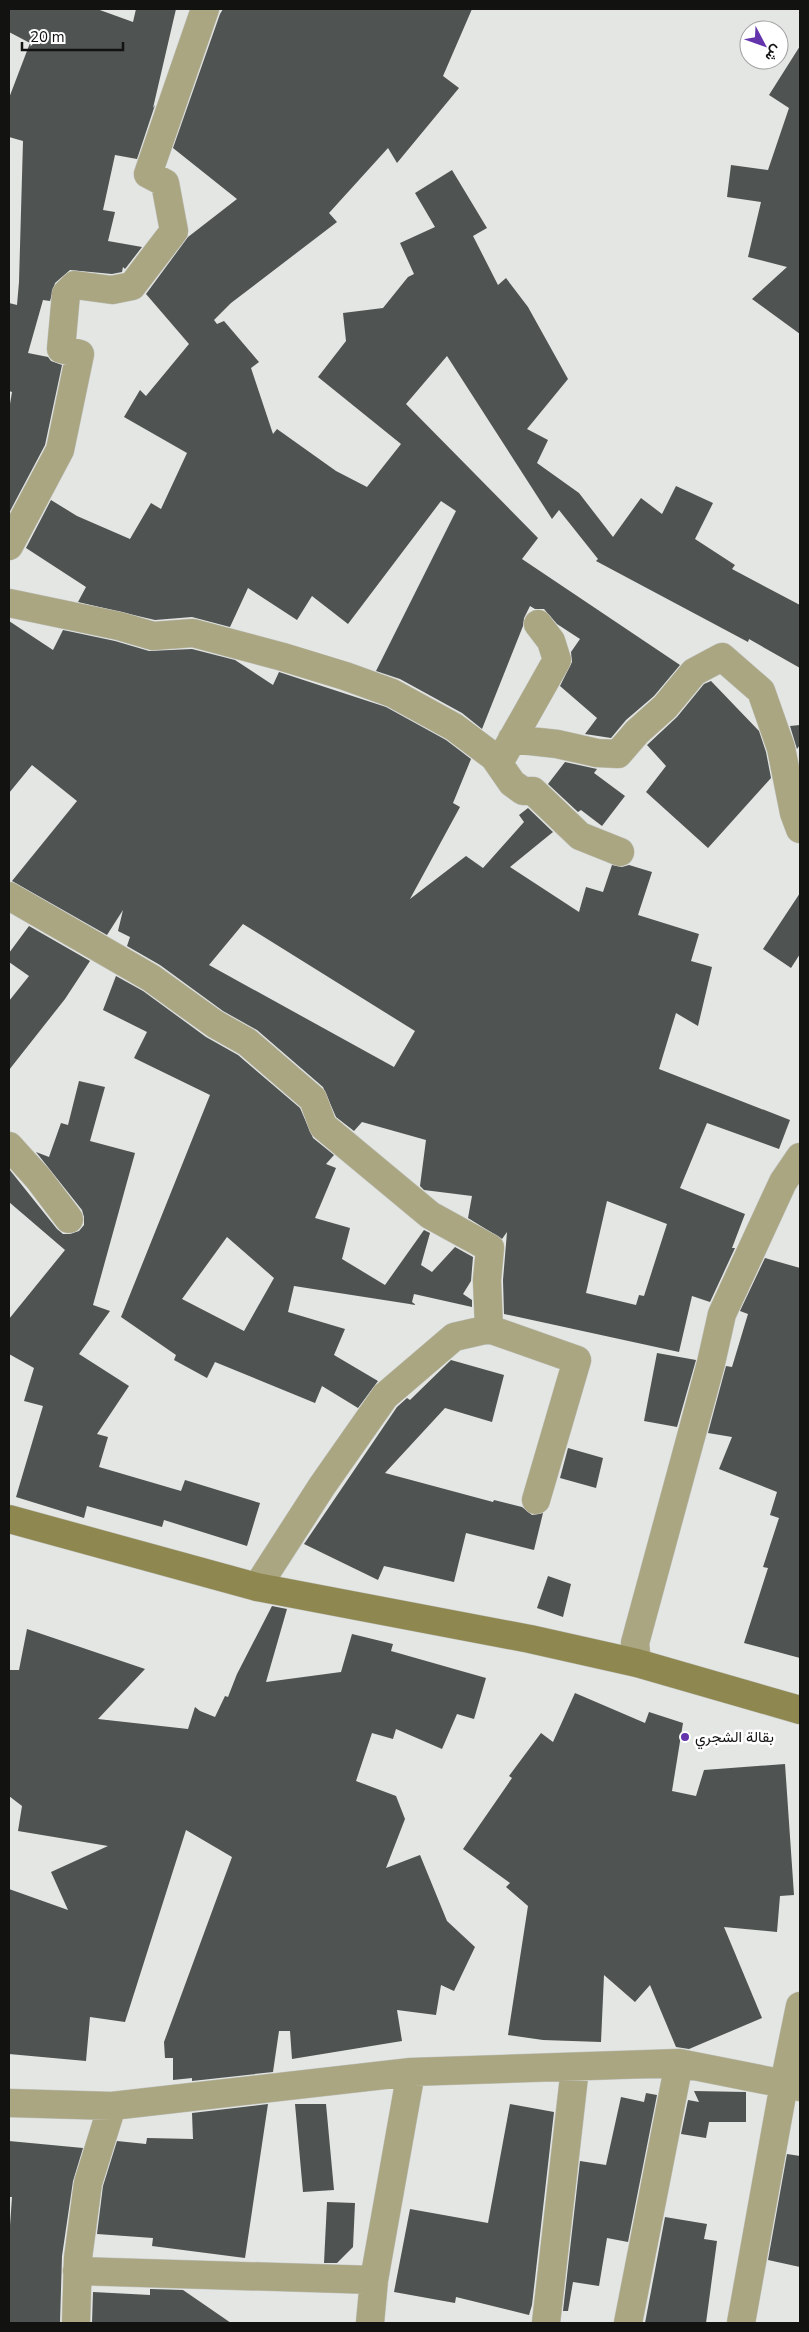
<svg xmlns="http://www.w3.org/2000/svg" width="809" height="2332" viewBox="0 0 809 2332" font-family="'Nunito Sans',Vazirmatn,sans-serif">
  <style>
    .building { fill: #4f5351; fill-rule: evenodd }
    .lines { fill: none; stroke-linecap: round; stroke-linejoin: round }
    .street-casing { stroke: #c2c4c1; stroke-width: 29 }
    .secondary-casing { stroke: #c2c4c1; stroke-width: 29 }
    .street { stroke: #aba682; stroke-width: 28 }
    .secondary { stroke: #8f8750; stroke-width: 28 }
    .poi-dot { fill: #6334ab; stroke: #fff; stroke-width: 2 }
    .labels { text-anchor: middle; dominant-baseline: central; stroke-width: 5; stroke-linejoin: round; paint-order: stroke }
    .poi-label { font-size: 15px; fill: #121211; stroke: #fff; text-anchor: start }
  </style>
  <rect width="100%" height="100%" fill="#e3e6e2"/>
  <!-- building -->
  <path class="building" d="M9,9H97L133,22L136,9H176L153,108L155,105L137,159L115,155L103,210L115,212L108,241L142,247L125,269L123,267L122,272L112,274L70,270L55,283L50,301L43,300L28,353L48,357L51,361L62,365L45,445L9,513V410L12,392L9,391V303L17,305L19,282L23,141L9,137V98L30,43L9,32Z
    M223,9H472L443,76L459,88L397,163L388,148L329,213L337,222L231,303L214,320L217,324L224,321L259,362L251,368L273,434L277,429L336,471L367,487L401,444L318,377L346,341L343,313L383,308L408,277L414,274L400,243L435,227L415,193L452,170L487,228L473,236L498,285L506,278L528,307L568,379L527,429L548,440L537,463L579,493L613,537L641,498L662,514L676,486L713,503L695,539L735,565L732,569L800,605V668L749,639L748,642L596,561L598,559L559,510L552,519L447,356L406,404L538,538L522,559L680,665L654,696L626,720L611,738L585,734L597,718L560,686L572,662L571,652L580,639L557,624L544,609H535L530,606L524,618L523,626L482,729L462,713L400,679L376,671L456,511L441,501L348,624L312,596L297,620L248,588L230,627L192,617L155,620L78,602L86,587L26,548L51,500L77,516L130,539L151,503L161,509L187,453L124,417L140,390L146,396L189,344L146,294L188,237L237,199L173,148L220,14Z
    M800,46V334L752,299L787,267L748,257L761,202L727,197L731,165L768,170L789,108L769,95Z
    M9,621L53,650L63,630L115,641L149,651L192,649L235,660L273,685L279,672L386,707L446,740L471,759L453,803L460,807L410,899L466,856L483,868L524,822L519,815L528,808L553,832L510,867L579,912L586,887L603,892L612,865L622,867L629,865L652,872L638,915L699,934L691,961L712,967L698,1026L676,1013L659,1069L790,1120L779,1149L707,1123L680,1188L745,1214L732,1248H735L710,1302L692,1296L679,1352L504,1314L503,1280L507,1232L502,1239L468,1218L472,1196L424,1190L420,1186L426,1140L362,1122L354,1131L336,1117L323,1087L257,1030L223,1011L160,965L127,946L130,937L118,931L123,910L107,935L12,881L77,801L32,765L9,793ZM243,924L415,1031L394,1067L209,965ZM607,1201L667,1224L644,1296L639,1295L636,1305L586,1293Z
    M711,681L759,731L766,752L771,778L708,848L646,792L666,766L647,745L677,717L704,684Z
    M800,725V745L797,749L790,726Z
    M565,762L597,769L594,773L625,796L602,826L581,810L578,812L548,784Z
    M800,893V954L791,968L763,949Z
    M29,926L90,961L65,999L9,1070V1001L29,976L9,962V953Z
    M116,976L143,991L206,1037L238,1055L300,1108L313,1138L334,1155L326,1164L336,1168L315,1218L350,1228L342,1259L385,1285L424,1230L430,1233L421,1265L432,1272L455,1247L473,1257L471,1281L463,1294L472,1300V1307L414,1294L412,1302L416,1305L294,1286L288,1312L345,1329L334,1355L378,1381L358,1408L322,1386L315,1403L215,1362L207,1378L174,1360L176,1355L121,1317L210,1095L134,1058L147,1032L103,1010ZM227,1237L274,1278L244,1331L182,1299Z
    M79,1081L105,1087L90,1141L135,1153L93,1305L110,1311L79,1354L129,1386L97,1434L108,1437L99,1467L181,1491L185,1480L260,1503L247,1546L164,1520L162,1527L87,1506L84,1518L16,1497L43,1406L24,1401L34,1368L9,1354V1319L65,1250L9,1202V1169L57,1229L63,1234H70L79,1231L84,1225V1217L82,1210L36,1152L49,1157L61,1123L68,1125Z
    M765,1258L800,1268V1658L744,1643L768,1568L763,1567L779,1518L770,1515L777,1492L719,1469L732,1437L708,1433L726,1366L732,1367L748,1314L740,1311Z
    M657,1353L696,1360L677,1427L644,1421Z
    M451,1360L504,1375L492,1422L445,1408L385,1473L493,1502L494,1500L522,1507L532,1515L543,1513L534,1550L466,1533L454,1582L384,1566L378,1580L304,1544L397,1407L407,1398L410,1400Z
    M568,1448L603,1458L596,1488L560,1478Z
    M548,1576L571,1584L563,1617L537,1608Z
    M272,1606L287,1609L266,1682L341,1672L352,1634L393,1644L391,1651L486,1678L474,1719L457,1714L442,1749L396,1729L393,1739L372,1733L356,1781L396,1796L405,1819L386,1868L420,1855L447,1921L475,1947L454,1991L441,1985L436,2015L397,2010L402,2041L292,2059L290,2031H279L273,2072L192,2081V2078L173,2080V2058H165L164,2042L232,1857L186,1830L125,2022L90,2017L86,2061L9,2054V1889L68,1910L51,1872L108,1846L18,1831L22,1806L9,1796V1670H19L27,1629L145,1669L98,1719L188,1729L195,1707L200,1711L215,1717L225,1696L228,1697L237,1674Z
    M575,1693L645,1723L649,1712L683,1723L672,1791L696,1796L704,1770L785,1764L794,1895L780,1896L777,1932L724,1927L762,2018L689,2049L676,2047L650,1985L635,2002L604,1975L601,2042L543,2040L508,2035L528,1906L506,1887L510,1883L463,1849L512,1778L509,1776L541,1733L553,1742Z
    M694,2091L746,2092V2122H709L706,2138L681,2134L688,2100L699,2102Z
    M646,2093L657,2095L628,2242L607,2238L599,2286L573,2282L568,2311H563L580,2161L606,2165L621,2097L644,2102Z
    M268,2104L245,2258L152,2246L153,2238L97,2234L103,2186L117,2141L146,2144L147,2138L193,2139L192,2113Z
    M295,2104H326L334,2190L303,2192Z
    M510,2104L554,2112L532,2305L529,2315L456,2297L455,2303L394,2292L410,2209L488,2223Z
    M9,2141L83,2148L73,2181L62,2256L60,2323H9V2240L12,2197H9Z
    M787,2154L800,2156V2267L768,2260Z
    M327,2202L355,2203L353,2247L337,2263H324Z
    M665,2217L707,2224L704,2239L717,2241L706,2323H645Z
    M150,2289L183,2290L231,2323H92L93,2292L150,2295Z"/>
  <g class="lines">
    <defs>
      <path id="street" d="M9,546L60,450L80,354L61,349L66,294L75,285L112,290L132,286L174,231L165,183L148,174L205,9
        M9,603L119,626L153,636L193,633L283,657L345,676L392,693L454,727L494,757L512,783L523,791H533L580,836L620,852
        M512,739L557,744L597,753L618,754L637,732L665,707L694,672L722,657L761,691L781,748L794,813L800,829
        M504,754L557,660L551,641L538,624
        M9,896L151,978L215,1024L247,1042L313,1099L323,1126L430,1215L490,1248L487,1280L489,1329
        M9,1146L38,1178L69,1219
        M257,1587L322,1486L385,1396L454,1337L489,1329L577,1360L536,1500
        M637,1663L635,1643L711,1363L722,1314L783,1182L800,1157
        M9,2103L112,2106L411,2072L679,2063L800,2087
        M77,2271L374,2280
        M76,2323L78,2258L88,2183L112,2106
        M370,2323L374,2280L411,2072
        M546,2323L575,2068
        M628,2323L679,2063
        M741,2323L784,2084L800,2006"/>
      <path id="secondary" d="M9,1519L257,1587L530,1639L637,1663L800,1710"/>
    </defs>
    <!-- street casing -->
    <use href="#street" class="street-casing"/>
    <!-- secondary casing -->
    <use href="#secondary" class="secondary-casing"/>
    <!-- street -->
    <use href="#street" class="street"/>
    <!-- secondary -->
    <use href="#secondary" class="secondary"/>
  </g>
  <!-- markers -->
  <circle class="poi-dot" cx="685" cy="1737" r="5"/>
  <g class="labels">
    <!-- poi labels -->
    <g class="poi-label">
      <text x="695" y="1737">بقالة الشجري</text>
    </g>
  </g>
  <!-- border -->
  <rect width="809" height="2332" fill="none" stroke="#121211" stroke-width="20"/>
  <!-- north arrow -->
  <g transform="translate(764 45) rotate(131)"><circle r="24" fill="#ffffff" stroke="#a0a0a0"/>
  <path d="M0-4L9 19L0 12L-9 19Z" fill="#6334ab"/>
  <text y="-8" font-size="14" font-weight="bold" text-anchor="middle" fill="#121211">ش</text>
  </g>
  <!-- scale -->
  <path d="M22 42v8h101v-8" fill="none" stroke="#121211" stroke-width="2.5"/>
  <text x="30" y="42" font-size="15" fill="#121211" stroke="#ffffff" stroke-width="4" paint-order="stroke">20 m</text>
</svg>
